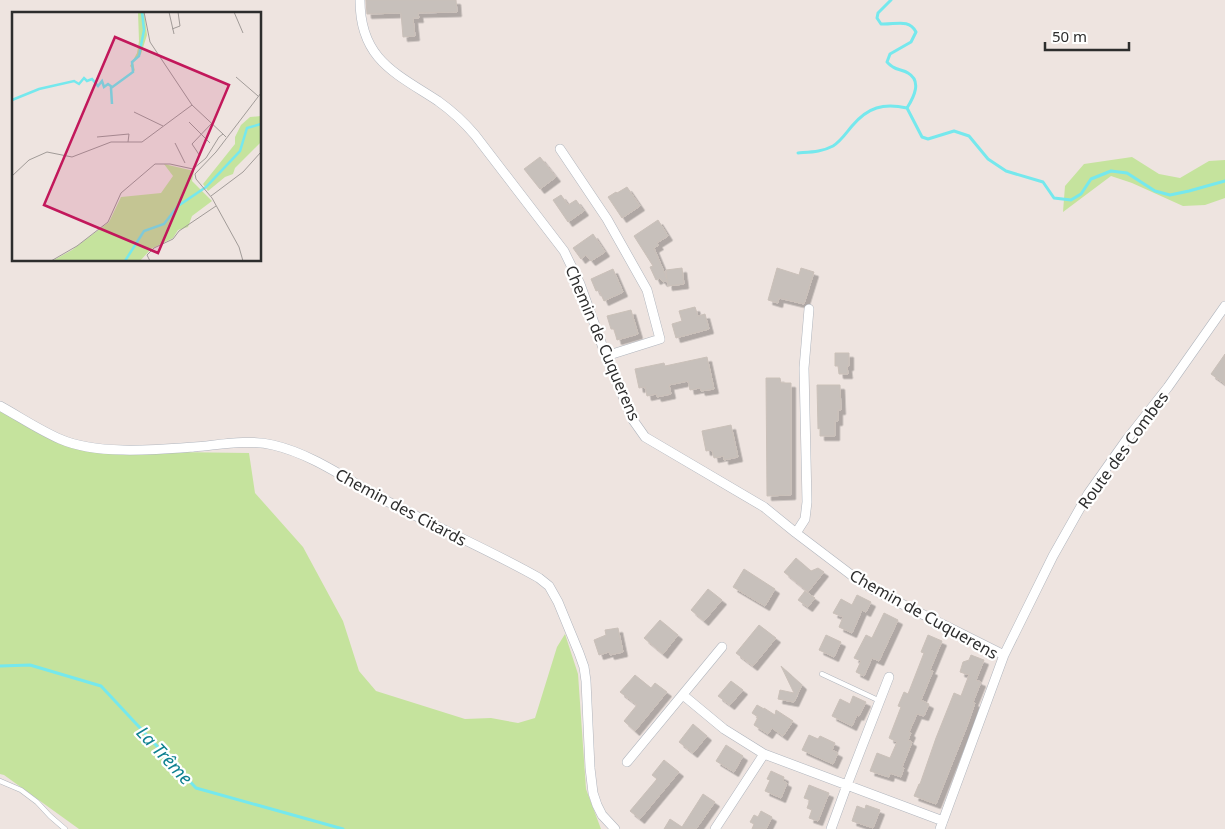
<svg xmlns="http://www.w3.org/2000/svg" width="1225" height="829" viewBox="0 0 1225 829" font-family="'Noto Sans',sans-serif">
  <style>
    .green { fill: #c5e39d }
    .lines { fill: none; stroke-linecap: round; stroke-linejoin: round }
    .stream { stroke: #75e8ed; stroke-width: 3 }
    .building { fill: #c7c0bb; stroke: #cac0b9; filter: url(#shadow) }
    .lane-casing { stroke: #b0b5bd; stroke-width: 5.5 }
    .street-casing { stroke: #b0b5bd; stroke-width: 10 }
    .lane { stroke: #fff; stroke-width: 4.5 }
    .street { stroke: #fff; stroke-width: 9 }
    .labels { text-anchor: middle; dominant-baseline: central; stroke-width: 4.5; stroke-linejoin: round; paint-order: stroke }
    .street-label { font-size: 16px; fill: #2d2d2d; stroke: #fff }
    .water-label { font-size: 18px; font-style: italic; fill: #0f8190; stroke: #fff }
    .inset-river { fill: none; stroke: #75e8ed; stroke-width: 2.5 }
    .inset-road { fill: none; stroke: #a19b98; stroke-width: 1 }
    .view { fill: #c2185b; fill-opacity: 0.15; stroke: #c2185b; stroke-width: 2.5 }
    .inset-edge { fill: none; stroke: #2d2d2d; stroke-width: 2.5 }
  </style>
  <defs>
    <filter id="shadow"><feDropShadow dx="4.5" dy="4.5" stdDeviation="0" flood-color="#0004"/></filter>
  </defs>
  <rect width="100%" height="100%" fill="#eee4e0"/>
  <!-- green -->
  <path class="green" d="M1132,157L1159,174L1180,178L1209,161L1225,160V198L1205,205L1183,206L1132,183L1111,176L1063,212L1065,186L1084,164Z
    M0,411L60,444L92,451L249,453L255,493L303,547L343,621L359,671L376,691L465,719L491,718L518,723L535,718L557,647L565,634L578,674L586,789L601,829H79L4,775L0,774Z"/>
  <g class="lines">
    <!-- stream -->
    <path class="stream" d="M891,0L878,13L877,18L881,24C895,25 909,18 916,32L911,42L890,54L887,62C889,64 891,66 893,67C897,70 904,70 908,73C922,81 914,97 907,108
      M798,153C810,152 822,152 833,146C841,141 846,133 852,126C868,107 883,103 907,108L922,137L928,139L954,131L969,136L988,159L1006,171L1043,182L1054,198L1071,200L1081,194L1091,179L1111,171L1127,173L1155,191L1170,195L1189,191L1225,181
      M0,666L30,665L101,686L196,788L343,829"/>
  </g>
  <!-- building -->
  <path class="building" d="M366,0H456L457,12L418,13L419,18H413L415,36L403,37L401,13L367,14Z
    M540,157L556,177L540,189L524,169Z
    M627,187L640,206L622,218L608,197L616,192L617,193Z
    M561,195L568,205L576,200L584,211L568,222L553,200Z
    M658,220L668,236L657,243L659,245L654,248L667,279L666,270L682,268L684,284L668,286L667,280L663,282L660,278L656,280L650,267L653,266L634,236Z
    M593,234L605,252L591,261L586,255L581,259L573,248Z
    M777,268L799,275L801,268L814,272L804,304L779,298L778,303L768,300Z
    M613,269L623,292L604,301L599,290L596,291L591,279Z
    M695,307L698,316L705,314L709,329L676,338L672,324L682,321L679,311Z
    M631,310L638,334L617,340L614,329H611L607,316Z
    M835,353H849V366H847L848,374H839L838,366H835Z
    M1225,354V384L1211,374Z
    M707,357L714,389L701,391L700,388L690,390L688,381L669,385L671,394L657,397L656,394L647,396L645,387L639,388L635,369L664,363L665,366Z
    M766,378H780L781,383H791V495L767,496Z
    M817,385H840L841,410H838V421H835V436H820V428L818,429Z
    M731,425L738,457L724,460V456L714,458L712,450L706,451L702,431Z
    M796,558L811,571L818,568L824,572L808,592L784,572Z
    M744,569L775,589L765,606L733,587Z
    M708,589L722,600L704,621L691,610Z
    M805,591L815,598L808,607L798,600Z
    M857,595L871,602L866,612L862,610L852,633L839,627L843,617L833,613L841,599L852,605Z
    M884,613L898,620L879,661L872,658L864,676L856,672L861,661L854,658L866,635L872,638Z
    M660,620L678,635L663,654L644,638Z
    M759,625L776,638L753,666L736,653Z
    M618,628L623,652L610,655L609,652L599,655L594,640L606,635L605,630Z
    M826,635L841,642L834,657L819,650Z
    M928,635L942,641L930,670L933,671L921,700L929,704L924,716L917,714L909,732L911,733L908,740L912,742L902,767L904,768L901,777L890,773L889,777L870,771L877,753L890,758L897,742L889,738L901,707L898,706L904,692L908,694L924,653L921,652Z
    M971,655L984,660L976,680L981,682L973,702L975,703L967,726L936,804L914,796L919,784H920L936,738L954,693L961,696L969,675L960,672L963,662L969,660Z
    M781,666L802,685L794,702L778,699L780,690L794,693Z
    M635,675L651,688L655,683L667,692L635,731L624,721L637,705L620,692Z
    M731,681L743,690L730,705L718,696Z
    M853,696L866,702L859,716L857,715L852,726L832,716L840,699L850,704Z
    M757,705L764,709V708L775,715L776,710L793,721L783,736L772,728L768,734L754,725L758,717L752,713Z
    M693,724L707,736L693,753L679,742Z
    M809,735L818,739L820,736L835,743L832,750L838,753L833,764L802,750Z
    M726,745L743,756L734,772L716,761Z
    M664,760L679,772L640,819L630,811L657,779L652,775Z
    M771,771L784,777L783,781L787,783L781,798L765,791L770,780L767,779Z
    M809,785L829,793L818,821L809,818L812,810L807,808L810,800L804,798Z
    M703,794L715,802L696,829H664L670,819L682,827Z
    M866,805L880,810L873,828L852,821L857,806L865,809Z
    M761,811L772,817L766,829H752L754,824L750,822L754,815L758,817Z"/>
  <g class="lines">
    <defs>
      <path id="lane" d="M822,674L880,701
        M0,781L21,790L37,802L50,816L65,829"/>
      <path id="street" d="M360,0C360,59 395,73 438,101C452,111 464,122 475,135L564,251L580,284L606,356L633,420L645,437L764,507L796,533L850,574L874,590L1004,655L940,829
        M560,149L607,219L647,290L660,339L606,356
        M0,406C20,417 39,430 60,439C96,455 154,450 194,447C219,445 248,439 273,445C312,454 346,479 381,498C433,526 488,549 539,578L549,586L558,602L579,653L584,667L586,681L590,768L593,793L597,805L602,815L615,829
        M796,533L805,519L807,502L804,368L809,309
        M1004,655L1053,556L1088,494L1127,439L1168,387L1225,306
        M683,695L724,729L764,754
        M627,762L722,647
        M715,829L764,754L943,821
        M831,829L847,785L889,677"/>
    </defs>
    <!-- lane casing -->
    <use href="#lane" class="lane-casing"/>
    <!-- street casing -->
    <use href="#street" class="street-casing"/>
    <!-- lane -->
    <use href="#lane" class="lane"/>
    <!-- street -->
    <use href="#street" class="street"/>
  </g>
  <g class="labels">
    <!-- street labels -->
    <g class="street-label">
      <text transform="translate(603 343) rotate(67)">Chemin de Cuquerens</text>
      <text transform="translate(1123 450) rotate(-54)">Route des Combes</text>
      <text transform="translate(401 507) rotate(28)">Chemin des Citards</text>
      <text transform="translate(924 614) rotate(29)">Chemin de Cuquerens</text>
    </g>
    <!-- water labels -->
    <g class="water-label">
      <text transform="translate(165 755) rotate(47)">La Trême</text>
    </g>
  </g>
  <!-- overview -->
  <g transform="translate(12 12)">
    <rect width="249" height="249" fill="#eee4e0"/>
    <path d="M126,0H132L135,23L129,42L121,51L123,59L118,54L125,41L127,29ZM249,104V130L223,156L221,162L213,165L196,179L191,172L223,132V125L229,113L238,105ZM152,152L182,159L180,169L200,189L180,204L176,215L166,218L161,226L139,237L128,249H40L60,238L97,210L109,185L149,181L161,164Z" fill="#c5e39d"/>
    <path class="inset-river" d="M0,88L27,77L62,69L67,72L72,66L75,69L80,67L86,74L90,69L92,75L96,72L100,75M100,92L99,76L121,60L120,50L127,44L132,18L130,0M113,249L132,219L152,212L166,194L194,175L228,139L235,116L249,112"/>
    <path class="inset-road" d="M132,0L138,30L180,93M157,0L162,22M222,0L231,21M160,17L168,14L166,0M224,65L246,84M122,100L151,114M177,110L198,131M85,125L117,122L116,130M163,131L173,151M188,144L180,132L200,111M0,164L17,148L35,140L60,145L99,130H130L180,93L211,122M199,184L231,160L249,140M39,249L65,234L96,210L109,181L143,152H158L181,157L194,146L207,125L211,122L214,125M138,249L135,243L142,236L161,227L167,219L204,194M231,249L227,235L200,186L184,167L183,162L204,140L249,81"/>
    <path class="view" d="M103,25L217,73L146,241L32,193Z"/>
    <rect width="249" height="249" class="inset-edge"/>
  </g>
  <!-- scale -->
  <path d="M1045 42v8h84v-8" fill="none" stroke="#2d2d2d" stroke-width="2.5"/>
  <text x="1052" y="42" font-size="15" fill="#2d2d2d" stroke="#ffffff" stroke-width="4" paint-order="stroke">50 m</text>
</svg>
